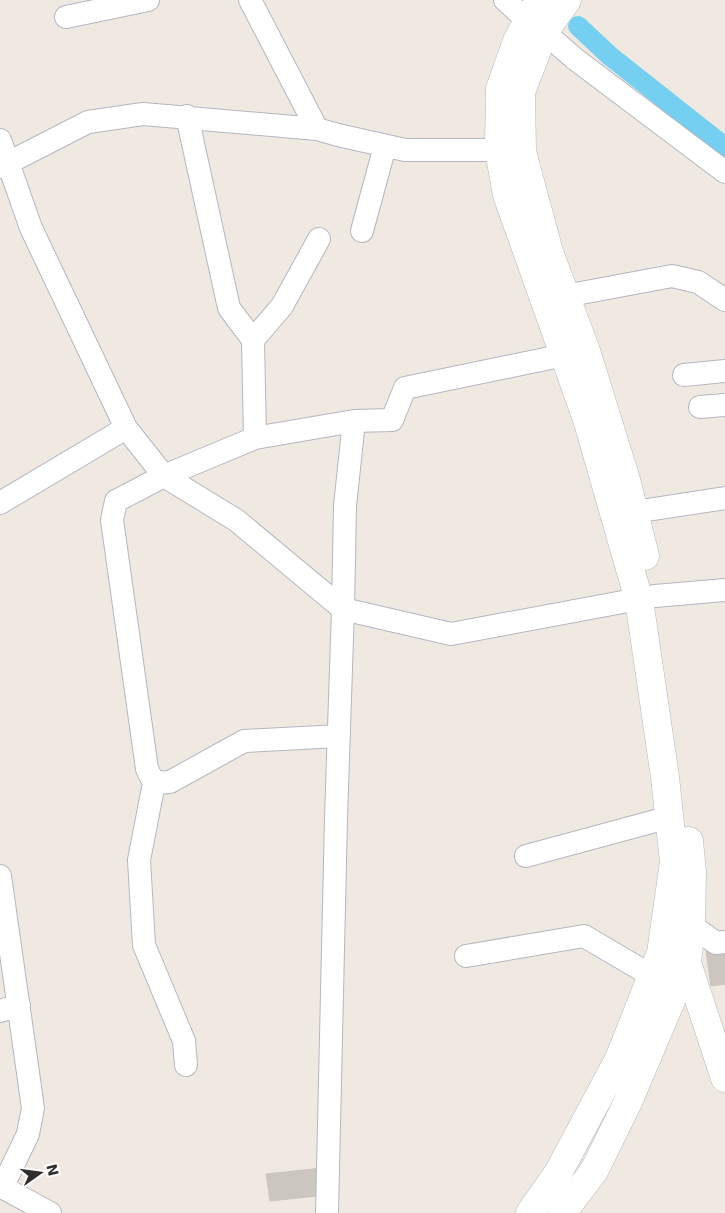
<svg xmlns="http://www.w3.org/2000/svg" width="725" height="1213" viewBox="0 0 725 1213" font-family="'DejaVu Sans',sans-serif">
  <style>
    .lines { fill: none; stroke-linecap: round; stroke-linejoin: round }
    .canal { stroke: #75cff0; stroke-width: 20 }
    .building { fill: #cbc7bf; stroke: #cbc5ba }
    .minor-casing { stroke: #b4b7c1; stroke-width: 24 }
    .tertiary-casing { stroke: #b4b7c1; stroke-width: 29 }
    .secondary-casing { stroke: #b4b7c1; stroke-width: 29 }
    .minor { stroke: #fff; stroke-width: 22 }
    .tertiary { stroke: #fff; stroke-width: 28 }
    .secondary { stroke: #fff; stroke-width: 28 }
  </style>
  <rect width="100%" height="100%" fill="#efe9e1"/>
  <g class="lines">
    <!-- canal -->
    <path class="canal" d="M578,26L610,56L725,147"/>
  </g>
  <!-- building -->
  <path class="building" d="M725,949V984L711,986L706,951Z
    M322,1168L326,1195L270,1201L266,1174Z"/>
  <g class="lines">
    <defs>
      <path id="minor" d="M250,0L317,129
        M505,0L528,21L544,32L575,59L725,172
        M66,17L148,0
        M187,116L229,308L253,340L255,438
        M0,140L31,228L126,428L164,476L236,520L343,609L336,818L327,1213
        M0,167L88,122L143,114L317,129L338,135L405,150H499L516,151
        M362,231L385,146
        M565,296L672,276L698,282L725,300
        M253,340L282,306L319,239
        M684,375L725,371
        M700,407L725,405
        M354,421L345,506L343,609L451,634L655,596L725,590
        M0,503L126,428
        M634,512L725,498
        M154,783L170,782L244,741L339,736
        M526,856L670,817
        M0,876L33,1108L28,1134L3,1186
        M691,925L716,943L725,942
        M466,956L584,936L652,976
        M0,1011L19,1005
        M186,1065L184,1041L144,945L139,860L154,783L147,769L112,520L116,501L164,476L255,438L354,421L392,420L405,388L579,352
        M0,1186L50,1213"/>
      <path id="tertiary" d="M687,963L725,1078"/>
      <path id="secondary" d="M567,0L544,32L521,92L522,152L549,252L586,351L626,480L645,556
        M530,1213L558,1173L619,1059L661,953L674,862L665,777L639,600L587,419L507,195L499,150L500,89L517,41L535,8L542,0
        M562,1213L594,1171L628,1102L687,963L691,925L692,872L689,841"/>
    </defs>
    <!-- minor casing -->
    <use href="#minor" class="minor-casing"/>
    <!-- tertiary casing -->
    <use href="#tertiary" class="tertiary-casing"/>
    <!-- secondary casing -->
    <use href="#secondary" class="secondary-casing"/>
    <!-- minor -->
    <use href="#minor" class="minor"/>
    <!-- tertiary -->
    <use href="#tertiary" class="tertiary"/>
    <!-- secondary -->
    <use href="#secondary" class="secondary"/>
  </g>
  <!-- north arrow -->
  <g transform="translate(40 1173) rotate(76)" stroke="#ffffff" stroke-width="4" paint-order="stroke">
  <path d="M0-4L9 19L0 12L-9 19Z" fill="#2e2e2e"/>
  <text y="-8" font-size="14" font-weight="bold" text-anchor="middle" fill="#2e2e2e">N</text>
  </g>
</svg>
